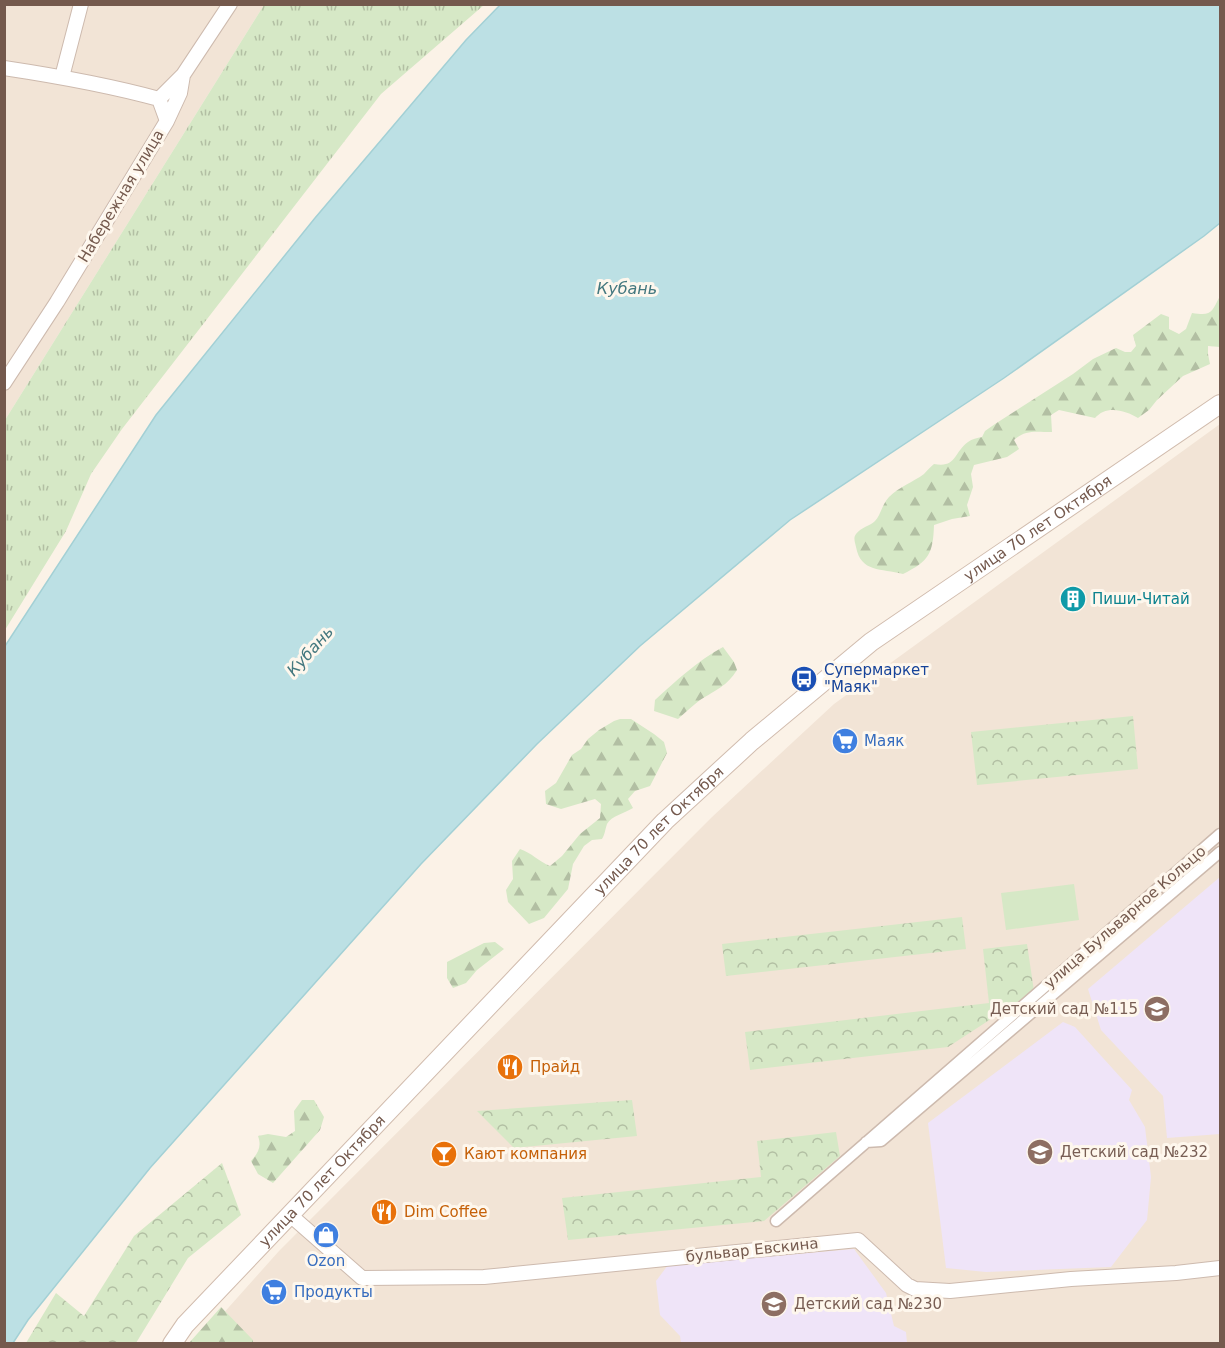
<svg xmlns="http://www.w3.org/2000/svg" width="1225" height="1348" viewBox="0 0 1225 1348" font-family="'DejaVu Sans',sans-serif">
  <style>
    .residential { fill: #f2e4d6 }
    .education { fill: #efe4f8 }
    .grass { fill: url(#grass-tufts) }
    .forest { fill: url(#forest-firs) }
    .park { fill: url(#park-crowns) }
    .pitch { fill: #d6e8c6 }
    .water { fill: #bce0e4; stroke: #a3d0d5; stroke-width: 1.5 }
    .lines { fill: none; stroke-linecap: round; stroke-linejoin: round }
    .pedestrian-casing { stroke: #cdbaae; stroke-width: 13 }
    .minor-casing { stroke: #cdbaae; stroke-width: 16 }
    .secondary-casing { stroke: #d1bcae; stroke-width: 20 }
    .pedestrian { stroke: #fff; stroke-width: 10 }
    .minor { stroke: #fff; stroke-width: 14 }
    .secondary { stroke: #fff; stroke-width: 18 }
    .labels { text-anchor: middle; dominant-baseline: central; stroke-width: 6; stroke-linejoin: round; paint-order: stroke }
    .street-label { font-size: 15px; fill: #74594d; stroke: #fef7ed }
    .culture-label { font-size: 15px; fill: #0d838f; stroke: #fef7ed; text-anchor: start }
    .transit-label { font-size: 15px; fill: #164399; stroke: #fef7ed; text-anchor: start }
    .shop-label { font-size: 15px; fill: #366cbe; stroke: #fef7ed; text-anchor: start }
    .education-label { font-size: 15px; fill: #785e54; stroke: #fef7ed; text-anchor: start }
    .food-label { font-size: 15px; fill: #c56008; stroke: #fef7ed; text-anchor: start }
    .water-label { font-size: 16px; font-style: italic; fill: #44787f; stroke: #fef7ed }
  </style>
  <defs>
    <pattern id="grass-tufts" width="24" height="20" patternUnits="userSpaceOnUse" patternTransform="scale(1.5)"><rect width="24" height="20" fill="#d6e8c6"/><path d="M3 7l-1-3M5 7V3M7 7l1-3M15 17l-1-3M17 17v-4M19 17l1-3" fill="none" stroke="#b2bfa3"/></pattern>
    <pattern id="forest-firs" width="22" height="20" patternUnits="userSpaceOnUse" patternTransform="scale(1.5)"><rect width="22" height="20" fill="#d6e8c6"/><path d="M5 1l3.5 6h-7zM16 11l3.5 6h-7z" fill="#b2bfa3"/></pattern>
    <pattern id="park-crowns" width="20" height="18" patternUnits="userSpaceOnUse" patternTransform="scale(1.5)"><rect width="20" height="18" fill="#d6e8c6"/><path d="M2 6a3 3 0 1 1 6 0M12 15a3 3 0 1 1 6 0" fill="none" stroke="#b2bfa3"/></pattern>
  </defs>
  <rect width="100%" height="100%" fill="#fbf2e7"/>
  <!-- residential -->
  <path class="residential" d="M5,5H264L5,420Z
    M1220,424V1343L196,1344L279,1251L712,817L834,704Z"/>
  <!-- education -->
  <path class="education" d="M1220,877V1134L1167,1138L1163,1096L1101,1030L1088,989Z
    M1063,1022L1075,1027L1132,1090L1129,1100L1145,1127L1151,1177L1147,1220L1111,1267L986,1272L946,1268L928,1123Z
    M854,1249L886,1293L894,1326L906,1332L907,1343H681L680,1336L660,1315L656,1281L668,1265Z"/>
  <!-- grass -->
  <path class="grass" d="M264,5H484L381,94L122,429L91,474L66,531L5,630V420Z"/>
  <!-- forest -->
  <path class="forest" d="M1220,296V347L1208,346V354L1210,364L1183,376L1157,400L1149,410L1138,418C1128,412 1114,407 1103,412C1100,413 1097,416 1095,418L1059,410L1051,415L1052,432C1036,432 1026,429 1014,440L1019,449L1007,457L974,465L971,474L973,487L967,505L970,516L952,519L934,525C933,554 929,561 903,574C881,568 861,573 856,547C855,542 853,538 856,534C861,527 870,526 875,521C881,515 882,504 889,497C899,487 913,482 924,474C927,471 930,467 934,464C957,468 953,453 968,442C972,439 977,438 982,437L985,431L995,424L1073,374L1093,359L1116,348L1125,352H1131L1136,346L1133,335L1161,314L1169,317V329L1179,334L1186,329L1192,313C1212,316 1211,313 1220,296Z
    M723,647L734,662L737,670C727,686 716,690 700,700C692,706 685,713 678,719L654,711L655,700C676,681 697,661 723,647Z
    M620,719H631L654,734L664,742L667,753L650,786L635,791L628,799L633,808C625,813 611,816 607,824C605,830 605,834 602,839L592,840L584,846L573,864L568,889L544,918L529,924L508,902L506,890L513,879L512,861L520,849C532,853 538,861 550,866L562,856L580,834L600,818L601,804L595,799L561,809L546,804L545,791L556,783L572,755L581,749L588,739L599,730L614,721Z
    M495,942L504,949L477,970L466,983L453,988L447,978V962L484,943Z
    M302,1100H314L324,1117L320,1130L273,1183L258,1174L251,1161C258,1153 262,1147 258,1136L268,1134L286,1137L295,1131L294,1111Z
    M221,1307L253,1340V1343H189Z"/>
  <!-- park -->
  <path class="park" d="M1133,716L1138,769L977,785L971,732Z
    M962,917L966,949L726,976L722,944Z
    M1027,944L1034,991L948,1047L750,1070L745,1032L989,1003L983,949Z
    M632,1100L637,1136L514,1148L477,1111Z
    M836,1132L840,1156L764,1221L568,1240L562,1198L761,1177L757,1141Z
    M222,1163L241,1215L188,1258L136,1343H26L56,1293L84,1316L134,1236Z"/>
  <!-- pitch -->
  <path class="pitch" d="M1074,884L1079,920L1006,930L1001,893Z"/>
  <!-- water -->
  <path class="water" d="M501,4L1220,5V223L1204,236L1004,378L790,520L640,646L537,744L421,864L150,1168L28,1320L13,1343H5V646L156,415L315,218L466,40Z"/>
  <g class="lines">
    <defs>
      <path id="pedestrian" d="M866,1142L881,1141L1220,852
        M776,1221L1220,834"/>
      <path id="minor" d="M4,68C57,76 108,85 159,99L167,121
        M62,77L81,4
        M159,99L183,75
        M4,383L57,302L167,121L180,93L183,75L230,4
        M289,1214L362,1278L484,1277L858,1240L907,1285L915,1289L950,1291L1071,1279L1176,1273L1220,1268"/>
      <g id="secondary">
        <path id="s1" d="M172,1344L185,1325L665,821L752,741L871,642L1220,404"/>
      </g>
    </defs>
    <!-- pedestrian casing -->
    <use href="#pedestrian" class="pedestrian-casing"/>
    <!-- minor casing -->
    <use href="#minor" class="minor-casing"/>
    <!-- secondary casing -->
    <use href="#secondary" class="secondary-casing"/>
    <!-- pedestrian -->
    <use href="#pedestrian" class="pedestrian"/>
    <!-- minor -->
    <use href="#minor" class="minor"/>
    <!-- secondary -->
    <use href="#secondary" class="secondary"/>
  </g>
  <!-- icons -->
  <defs>
    <symbol id="building-disc" viewBox="-11 -11 22 22"><circle r="9.5" fill="#0f9aa8" stroke="#fef7ed"/><path d="M-4-6H4V6H1V3H-1V6H-4ZM-2.5-4.3h1.7v1.8h-1.7ZM.8-4.3h1.7v1.8H.8ZM-2.5-1h1.7V.8h-1.7ZM.8-1h1.7V.8H.8Z" fill="#fff"/></symbol>
    <symbol id="bus-disc" viewBox="-11 -11 22 22"><circle r="9.5" fill="#1a4fb4" stroke="#fef7ed"/><path d="M-5-6H5V4H4V6H2V4H-2V6H-4V4H-5ZM-3.5-4V0h7V-4ZM-3.5 1.2v1.5H-2V1.2ZM2 1.2v1.5H3.5V1.2Z" fill="#fff"/></symbol>
    <symbol id="supermarket-disc" viewBox="-11 -11 22 22"><circle r="9.5" fill="#3f7fe0" stroke="#fef7ed"/><path d="M-6-5.5h2.5l.6 2H6L4.5 2H-2.5L-4.4-4H-6ZM-1.5 3.2a1.3 1.3 0 1 0 .1 0ZM3 3.2a1.3 1.3 0 1 0 .1 0Z" fill="#fff"/></symbol>
    <symbol id="school-disc" viewBox="-11 -11 22 22"><circle r="9.5" fill="#8d6e63" stroke="#fef7ed"/><path d="M0-5L7-2L0 1L-7-2ZM-4 1L0 2.5L4 1V4Q0 6-4 4Z" fill="#fff"/></symbol>
    <symbol id="restaurant-disc" viewBox="-11 -11 22 22"><circle r="9.5" fill="#e8710a" stroke="#fef7ed"/><path d="M-5-6h1v4h1v-4h1v4h1v-4h1v5L-1.5 .5V6h-2V.5L-5-1ZM5-6V6H3V1.5H1.5Q1.5-4 5-6Z" fill="#fff"/></symbol>
    <symbol id="bar-disc" viewBox="-11 -11 22 22"><circle r="9.5" fill="#e8710a" stroke="#fef7ed"/><path d="M-6-5H6L.8 .8V4.5H3.5V6h-7V4.5H-.8V.8Z" fill="#fff"/></symbol>
    <symbol id="shop-disc" viewBox="-11 -11 22 22"><circle r="9.5" fill="#3f7fe0" stroke="#fef7ed"/><path d="M-5-2.5h2.3a2.7 3.5 0 0 1 5.4 0H5L5.5 6h-11ZM-1.5-2.5h3a1.5 2.3 0 0 0-3 0Z" fill="#fff"/></symbol>
  </defs>
  <g fill-rule="evenodd">
    <use href="#building-disc" x="1058" y="584" width="30" height="30"/>
    <use href="#bus-disc" x="789" y="664" width="30" height="30"/>
    <use href="#supermarket-disc" x="830" y="726" width="30" height="30"/>
    <use href="#school-disc" x="1142" y="994" width="30" height="30"/>
    <use href="#restaurant-disc" x="495" y="1052" width="30" height="30"/>
    <use href="#school-disc" x="1025" y="1137" width="30" height="30"/>
    <use href="#bar-disc" x="429" y="1139" width="30" height="30"/>
    <use href="#restaurant-disc" x="369" y="1197" width="30" height="30"/>
    <use href="#shop-disc" x="311" y="1220" width="30" height="30"/>
    <use href="#supermarket-disc" x="259" y="1277" width="30" height="30"/>
    <use href="#school-disc" x="759" y="1289" width="30" height="30"/>
  </g>
  <g class="labels">
    <!-- street labels -->
    <g class="street-label">
      <text transform="translate(121 196) rotate(-59)">Набережная улица</text>
      <text stroke="none"><textPath href="#s1" startOffset="1194">улица 70 лет Октября</textPath></text>
      <text stroke="none"><textPath href="#s1" startOffset="708">улица 70 лет Октября</textPath></text>
      <text transform="translate(1125 917) rotate(-41)">улица Бульварное Кольцо</text>
      <text stroke="none"><textPath href="#s1" startOffset="222">улица 70 лет Октября</textPath></text>
      <text transform="translate(752 1250) rotate(-6)">бульвар Евскина</text>
    </g>
    <!-- culture labels -->
    <g class="culture-label">
      <text x="1092" y="599">Пиши-Читай</text>
    </g>
    <!-- transit labels -->
    <g class="transit-label">
      <text x="824" y="670">Супермаркет<tspan x="824" dy="17">"Маяк"</tspan></text>
    </g>
    <!-- shop labels -->
    <g class="shop-label">
      <text x="864" y="741">Маяк</text>
      <text x="326" y="1261" text-anchor="middle">Ozon</text>
      <text x="294" y="1292">Продукты</text>
    </g>
    <!-- education labels -->
    <g class="education-label">
      <text x="1138" y="1009" text-anchor="end">Детский сад №115</text>
      <text x="1060" y="1152">Детский сад №232</text>
      <text x="794" y="1304">Детский сад №230</text>
    </g>
    <!-- food labels -->
    <g class="food-label">
      <text x="530" y="1067">Прайд</text>
      <text x="464" y="1154">Кают компания</text>
      <text x="404" y="1212">Dim Coffee</text>
    </g>
    <!-- water labels -->
    <g class="water-label">
      <text x="627" y="288">Кубань</text>
      <text transform="translate(310 651) rotate(-48)">Кубань</text>
    </g>
  </g>
  <!-- border -->
  <rect width="1225" height="1348" fill="none" stroke="#74594d" stroke-width="12"/>
</svg>
